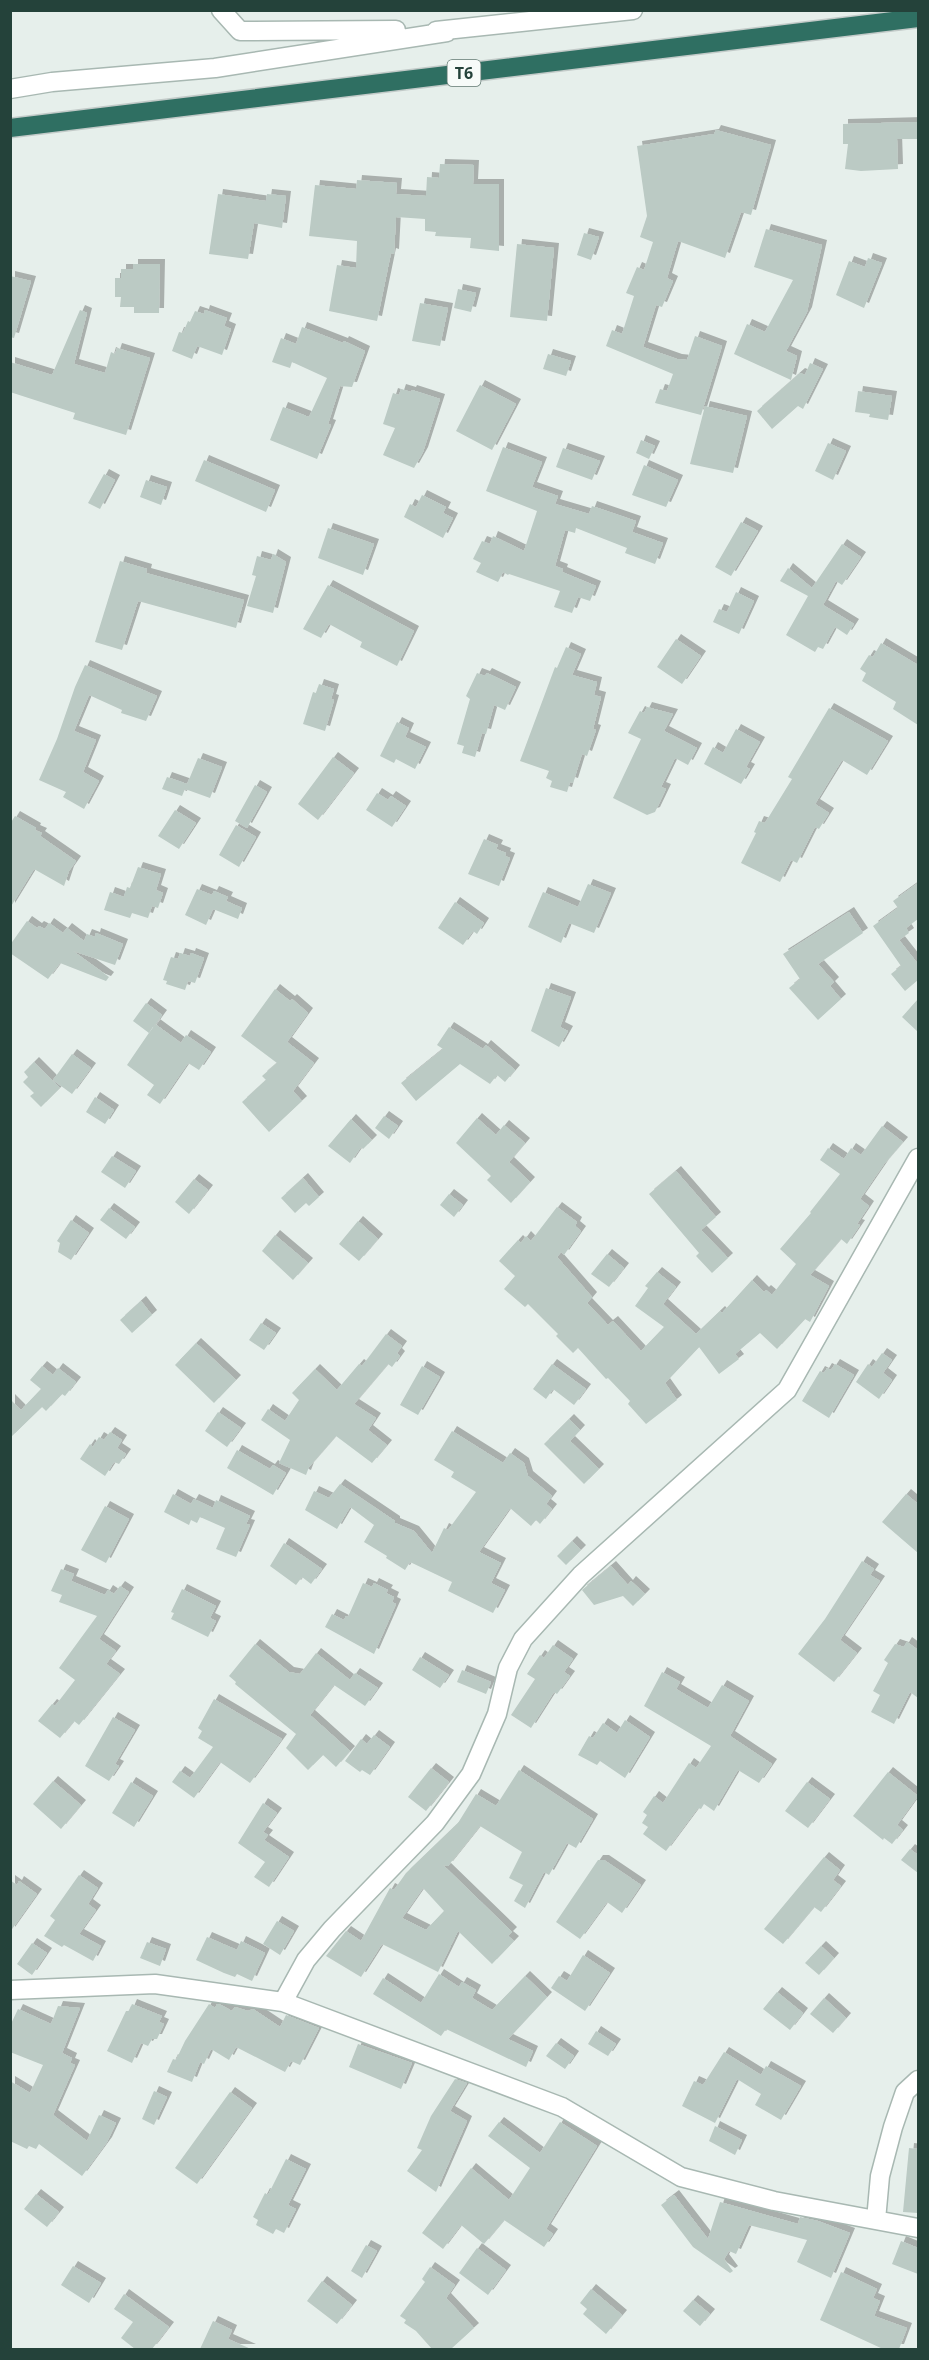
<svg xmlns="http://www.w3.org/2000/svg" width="929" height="2360" viewBox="0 0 929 2360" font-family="'Open Sans',sans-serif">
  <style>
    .building { fill: #bbcac4; fill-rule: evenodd; filter: url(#shadow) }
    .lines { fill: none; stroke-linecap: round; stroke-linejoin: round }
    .minor-casing { stroke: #a8b8b2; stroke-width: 21 }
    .highway-casing { stroke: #c2cac8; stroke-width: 21 }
    .minor { stroke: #fff; stroke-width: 18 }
    .highway { stroke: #2f6f62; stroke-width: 18 }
    .labels { text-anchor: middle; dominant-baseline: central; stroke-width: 4.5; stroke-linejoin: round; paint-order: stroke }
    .shield { fill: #f7fbf9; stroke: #637a73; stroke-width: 1.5 }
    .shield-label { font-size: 16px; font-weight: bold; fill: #24423a }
  </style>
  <defs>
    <filter id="shadow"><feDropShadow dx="5" dy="-5" stdDeviation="0" flood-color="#0004"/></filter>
  </defs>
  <rect width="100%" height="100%" fill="#e6efeb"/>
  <!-- building -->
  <path class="building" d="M918,122V139H897L898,169L861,171L845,169L848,144H843V124Z
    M716,130L771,145L751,215L741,212L725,258L678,241L667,278L673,281L662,307L656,305L643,347L677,359L687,360L695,336L722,346L701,415L655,403L660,389L667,391L673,374L606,346L612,330L622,334L634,296L626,293L637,267L644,270L653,242L640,237L647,216L637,146L714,134Z
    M440,164L474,165L473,184H499V251L470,248L471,238L435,236L436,232L425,231V219L396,217L394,254L391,253L377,321L329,311L337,265L356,268L357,241L309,236L315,185L356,189L357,180L397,183L396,194L426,196L427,177L439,178Z
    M218,194L266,201L267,194L286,196L282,228L254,223L248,259L209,254Z
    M766,229L822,245L807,312L786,351L797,356L791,380L734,354L747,324L765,332L793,280L754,267Z
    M584,233L599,237L591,260L577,255Z
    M517,244L554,248L547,321L510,317Z
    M868,258L882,263L864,308L836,295L849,261L865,267Z
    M133,264H160L159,313H134V307H120L121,297H115V278H121V269H133Z
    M10,276L31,281L14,338L10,337Z
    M458,289L476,293L471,312L454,308Z
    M420,303L448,308L440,346L412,341Z
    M80,310L87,313L74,364L105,373L111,352L115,354L117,348L150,358L126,435L73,419L75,413L10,392V362L52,375Z
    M205,310L227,318L224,326L231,329L222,355L197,346L192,359L172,351L179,332L183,333L188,321L190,322L195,311L204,314Z
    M302,327L343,343L344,341L365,351L352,387L340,386L328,424L331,425L317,459L270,440L283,407L309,417L327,378L292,362L290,368L272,362L281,338L296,344Z
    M548,354L571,361L566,376L543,369Z
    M810,363L823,369L803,409L798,406L772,429L757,411L800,373L805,375Z
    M480,385L516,404L492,450L456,431Z
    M401,389L411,392L412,390L440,399L423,452L414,468L383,455L395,428L383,424L393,393L399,395Z
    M858,391L892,396L888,420L869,417L870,414L855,412Z
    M705,406L747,416L733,473L690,464Z
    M641,440L655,446L649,459L636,453Z
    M828,443L846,451L833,480L815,471Z
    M503,447L542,462L532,487L558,496L555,504L589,514L592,506L636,521L632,532L663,543L655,564L625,553L627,548L576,528L575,533L565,530L555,566L563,569L562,572L596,586L590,601L578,597L572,613L554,607L560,591L509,574L508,575L503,572L498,582L476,572L481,563L473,559L482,541L490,544L493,536L524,551L537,511L486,491Z
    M563,448L600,461L592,480L556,467Z
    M204,460L275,490L266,512L195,481Z
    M644,465L678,480L666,507L632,495Z
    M104,474L115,480L100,509L88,503Z
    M146,480L167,487L161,505L140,497Z
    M422,495L446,507L443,513L453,518L443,538L404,517L410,504L416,507Z
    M741,522L758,531L731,576L715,567Z
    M328,528L374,544L363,575L318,558Z
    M842,544L861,557L842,585L836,581L823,605L854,624L847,635L835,627L823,649L818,647L815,652L786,635L808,596L780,581L788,568L812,588Z
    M273,554L286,562L273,613L247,606L256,576L252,575L257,556L271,560Z
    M120,561L147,569L146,573L244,600L236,628L138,601L122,650L95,642Z
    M328,585L414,631L397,666L360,647L362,642L329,624L321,638L303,629Z
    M736,592L754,601L739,634L713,622L719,609L727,612Z
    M676,639L701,656L682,684L657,667Z
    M881,643L918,665V725L893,709L896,702L862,681L866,673L860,669L869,655L873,657Z
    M566,647L581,654L572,675L597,682L594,695L601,697L593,729L596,730L587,756L582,754L573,783L570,782L567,792L550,787L552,781L546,778L549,771L520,761L555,667L557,668Z
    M85,665L157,696L146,721L121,713L122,710L89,695L74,731L96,740L83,772L99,781L84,809L63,797L66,792L39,780L57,739L75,687Z
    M477,673L485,676L487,673L516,687L505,710L494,705L486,734L482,733L475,757L462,753L464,746L457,744L470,699L466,696Z
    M319,684L334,689L331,699L334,700L325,731L303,724L313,692L316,693Z
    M647,707L673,714L664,731L697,748L688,765L675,758L661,787L666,789L655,812L647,815L613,798L641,739L628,733L640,711L644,713Z
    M829,708L888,741L867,775L842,760L815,804L829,813L819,829L815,827L797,863L791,860L780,882L741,863L756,833L754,832L759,821L765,823L792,779L788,777Z
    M397,722L409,728L405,737L426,747L415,769L396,759L394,763L380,756Z
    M736,729L760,742L746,767L750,769L741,784L704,764L713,747L723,753Z
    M333,757L354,773L318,820L298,804Z
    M198,758L222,767L210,798L185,789Z
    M167,777L187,784L182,796L162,789Z
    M255,785L267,792L247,828L235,821Z
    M377,793L388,800L391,796L406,806L392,827L366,810Z
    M175,810L196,823L179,849L158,836Z
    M15,816L36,828L35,830L42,833L40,836L76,861L69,871L64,886L34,869L10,908V824Z
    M236,825L256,837L239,867L219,855Z
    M484,839L498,845L496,849L506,853L505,856L510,858L499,886L468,874Z
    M138,867L161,874L156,890L163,893L158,908L152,906L148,918L132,913L130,918L104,910L110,892L124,897L127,887L130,888Z
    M918,883V919L906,928L909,933L899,940L918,964V980L905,991L891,974L901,966L873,926L898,908L893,901Z
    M588,884L611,893L594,933L569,923L561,943L528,927L543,892L578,907Z
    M197,889L212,895L214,891L228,897L226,901L242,908L238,919L213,909L206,925L185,915Z
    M455,902L484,923L477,934L473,931L463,945L438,928Z
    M849,912L863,933L818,964L834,982L830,986L841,999L818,1020L789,988L800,979L783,954Z
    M27,921L37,928L39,926L45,929L49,923L63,933L67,928L84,941L87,934L95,937L96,933L123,944L115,965L73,951L109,977L106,981L60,963L48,979L10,953V945Z
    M180,953L190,956L191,953L204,958L195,983L188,981L185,990L166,984L167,981L163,980L171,957L178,959Z
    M546,988L571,997L560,1027L568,1031L559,1047L531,1031Z
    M275,989L290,1001L292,999L308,1013L287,1042L314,1063L293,1091L302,1101L269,1132L242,1102L266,1080L262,1076L277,1063L241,1036Z
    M918,999V1032L902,1017Z
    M146,1003L162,1015L149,1033L133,1021Z
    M155,1024L181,1043L186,1035L211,1052L199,1070L188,1063L160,1104L147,1095L154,1085L127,1065Z
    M449,1027L483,1049L486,1045L515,1070L505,1082L497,1075L490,1084L460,1064L416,1101L401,1083L443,1049L437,1045Z
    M72,1054L91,1068L72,1094L53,1080Z
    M34,1062L60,1088L41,1107L30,1096L34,1093L23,1082L28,1077L24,1072Z
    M95,1097L114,1110L105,1124L86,1112Z
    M384,1116L398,1126L389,1139L375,1128Z
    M477,1118L496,1135L504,1125L525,1143L509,1162L530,1182L511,1203L487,1180L491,1176L456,1143Z
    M351,1119L372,1140L363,1149L361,1147L350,1163L328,1146Z
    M882,1126L903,1142L884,1164L860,1199L869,1206L857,1224L860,1225L847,1244L841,1239L810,1275L829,1286L810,1322L805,1319L777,1349L760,1333L735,1354L739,1359L719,1374L699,1347L665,1383L677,1400L646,1424L628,1404L630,1401L608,1378L606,1379L578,1348L573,1353L556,1336L558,1334L528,1304L525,1307L504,1289L515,1276L499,1261L518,1240L521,1243L526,1236L531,1241L557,1207L577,1222L575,1226L581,1231L564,1255L561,1252L557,1257L592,1297L587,1303L608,1325L613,1321L641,1351L664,1327L635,1306L648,1288L645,1286L657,1272L676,1287L663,1304L696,1334L720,1311L722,1313L752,1280L764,1292L766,1290L772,1295L796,1264L780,1249L811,1213L810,1212L840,1174L820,1160L828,1148L844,1159L851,1148L861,1155Z
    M112,1156L136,1171L125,1188L101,1172Z
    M676,1171L716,1217L701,1230L728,1258L712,1273L696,1256L699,1253L649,1194Z
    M303,1178L319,1197L309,1206L306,1203L295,1213L281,1198Z
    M194,1179L208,1190L189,1214L175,1202Z
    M449,1194L463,1205L454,1217L440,1205Z
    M109,1208L135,1227L126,1239L100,1220Z
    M71,1220L89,1233L71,1260L58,1252L60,1243L57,1241Z
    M358,1221L378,1239L359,1261L339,1244Z
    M275,1235L308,1263L293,1280L262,1251Z
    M607,1254L624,1268L609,1287L591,1274Z
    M141,1301L152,1315L132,1333L120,1320Z
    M261,1323L276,1333L264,1350L249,1340Z
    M386,1334L402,1346L397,1353L400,1356L392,1367L388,1364L354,1404L376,1418L368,1430L387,1445L372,1463L336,1436L309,1467L306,1475L279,1463L290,1440L261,1420L268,1409L285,1421L299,1400L292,1393L315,1369L337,1390L359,1364L362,1366Z
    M196,1343L236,1380L214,1403L175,1365Z
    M882,1353L892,1360L883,1373L892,1380L879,1399L856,1382L868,1364L872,1367Z
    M552,1364L586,1389L574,1405L553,1389L546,1399L533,1389Z
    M835,1364L854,1375L829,1418L802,1401L820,1371L824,1373L827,1368L831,1370Z
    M42,1366L53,1375L58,1368L76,1382L65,1396L62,1394L46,1411L42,1407L10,1438V1399L21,1410L41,1389L30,1380Z
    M422,1366L440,1377L418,1415L400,1405Z
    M218,1412L241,1428L227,1447L205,1431Z
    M569,1419L580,1430L570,1441L599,1469L584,1484L544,1444Z
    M452,1431L503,1463L510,1453L524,1463L528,1476L552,1496L546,1504L552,1509L540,1524L536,1520L531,1526L510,1508L479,1552L501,1563L491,1583L505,1590L493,1613L448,1591L452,1582L410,1562L405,1570L386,1558L387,1556L364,1542L374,1525L350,1507L337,1529L305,1510L314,1491L329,1498L340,1484L395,1521V1523L414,1531L432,1553L444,1528L448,1530L476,1492L451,1477L454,1472L434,1460Z
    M110,1432L122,1440L117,1448L126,1454L119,1464L114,1462L105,1476L80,1459L90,1444L93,1447L99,1437L104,1440Z
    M237,1450L270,1469L273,1465L286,1473L273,1495L227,1468Z
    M173,1494L191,1504L194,1499L213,1508L216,1500L250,1516L246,1524L250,1525L236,1557L216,1549L225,1528L200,1517L197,1523L191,1520L189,1525L164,1512Z
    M906,1494L918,1504V1553L882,1522Z
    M105,1506L129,1519L106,1563L81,1550Z
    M572,1541L581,1550L566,1565L557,1556Z
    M284,1543L322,1569L311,1584L302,1577L296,1585L270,1566Z
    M862,1561L874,1569L870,1575L880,1581L840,1640L857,1653L834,1682L798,1654L825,1619Z
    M611,1566L628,1585L631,1581L645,1594L633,1606L623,1596L594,1605L582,1590Z
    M61,1569L74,1574L71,1581L105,1595L108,1590L114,1594L120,1586L129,1592L99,1639L116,1651L106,1664L120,1674L79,1725L74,1721L60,1738L38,1721L52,1704L55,1706L75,1680L59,1668L97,1616L59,1602L62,1595L51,1591Z
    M363,1583L372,1587L374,1583L388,1590L386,1593L394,1597L392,1602L396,1604L374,1654L325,1627L332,1614L344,1620L346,1616L348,1617Z
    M182,1589L216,1606L210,1618L216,1621L208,1637L171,1619L174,1613L171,1612Z
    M907,1642L918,1650V1698L910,1692L894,1724L871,1712L880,1695L873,1691L888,1663L884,1660L895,1644L904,1647Z
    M255,1644L289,1672L300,1674L316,1653L350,1680L355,1673L378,1688L365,1706L334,1685L310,1715L350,1751L336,1767L323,1755L308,1770L286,1748L296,1734L235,1684L236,1682L229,1676Z
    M553,1645L573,1659L564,1672L570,1676L557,1694L554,1692L531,1728L511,1715L535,1679L527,1674L540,1655L544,1658Z
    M420,1657L449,1675L440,1688L412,1670Z
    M462,1670L491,1682L486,1694L457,1682Z
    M662,1672L680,1682L676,1689L708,1708L722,1685L749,1701L730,1736L772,1764L759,1783L738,1770L714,1811L704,1804L701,1809L698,1808L666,1851L643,1834L648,1827L642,1823L647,1815L643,1812L654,1796L663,1803L689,1763L696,1768L711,1746L644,1706Z
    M214,1699L282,1739L250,1783L220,1762L194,1798L172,1782L180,1771L190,1778L213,1747L198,1738L202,1731L198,1728Z
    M113,1717L135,1730L115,1764L119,1766L109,1781L85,1766Z
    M625,1720L650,1737L625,1778L600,1761L597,1765L578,1755L589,1736L593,1738L603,1723L617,1733Z
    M374,1735L390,1747L370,1775L362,1770L360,1772L345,1761L361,1739L367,1744Z
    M431,1768L449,1782L426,1811L408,1797Z
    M519,1770L593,1819L576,1848L567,1843L549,1875L544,1872L525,1908L514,1901L523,1885L509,1878L522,1852L480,1826L448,1866L443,1865L512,1932L508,1936L514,1941L492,1964L458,1931L438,1972L382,1944L361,1977L326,1956L346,1931L361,1941L390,1888L394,1890L406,1873L458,1823L476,1794L496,1806ZM423,1888L444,1911L426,1930L402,1918Z
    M888,1772L918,1796L897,1825L903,1830L892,1844L884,1838L883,1840L853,1816Z
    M53,1781L81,1805L61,1829L33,1804Z
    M131,1782L153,1796L134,1827L112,1813Z
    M807,1782L830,1799L808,1828L785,1811Z
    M263,1803L277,1813L263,1832L268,1835L264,1840L289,1857L269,1887L254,1877L265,1862L238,1843Z
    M910,1849L918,1855V1873L901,1860Z
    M824,1857L840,1870L833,1880L841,1886L821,1912L814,1907L783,1944L764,1929Z
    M598,1860H604L641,1885L622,1913L607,1902L580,1939L556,1922Z
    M79,1875L98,1888L88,1904L96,1910L79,1934L101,1946L93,1961L64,1945L62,1947L44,1936L55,1920L50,1916Z
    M10,1880L17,1885L19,1881L37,1894L10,1932Z
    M277,1921L294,1931L280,1955L263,1944Z
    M207,1937L237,1950L241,1941L265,1953L252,1981L237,1974L235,1977L224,1973L196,1960Z
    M147,1942L166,1949L160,1966L140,1958Z
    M32,1943L47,1953L32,1975L17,1964Z
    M821,1946L834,1958L819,1975L805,1963Z
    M583,1955L610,1973L585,2011L551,1988L559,1976L567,1981Z
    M439,1974L459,1987L462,1982L476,1990L472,1998L492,2010L525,1976L547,1997L508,2039L533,2051L526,2067L446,2029L441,2036L373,1994L383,1978L421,2003Z
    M777,1992L803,2013L790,2030L763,2009Z
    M824,1998L846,2018L833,2033L810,2014Z
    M132,2004L162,2016L159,2022L164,2024L157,2039H152L148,2046L141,2043L132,2063L107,2051L126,2011H129Z
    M209,2004L215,2008L217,2004L221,2005L232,2011L235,2007L248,2011L253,2009L280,2027L286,2015L319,2028L300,2065L291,2061L285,2072L236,2047L229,2060L211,2049L204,2064L200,2062L192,2082L167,2072L173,2059L176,2060L185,2041Z
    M58,2006L80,2008L62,2053L72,2058L70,2063L75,2065L53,2115L87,2141L99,2115L116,2123L107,2142L82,2176L39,2144L36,2149L29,2146L27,2149L10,2141V2081L30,2093L43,2065L10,2052V2026L18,2009L51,2024Z
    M596,2031L616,2044L608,2056L588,2044Z
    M556,2043L574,2056L565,2069L546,2056Z
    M358,2044L412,2063L401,2089L349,2067Z
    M724,2052L761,2075L766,2066L801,2086L781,2120L755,2105L761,2094L737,2079L715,2123L682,2106L694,2081L703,2085Z
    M455,2079L467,2083L450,2111L467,2121L436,2192L407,2171L422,2150L417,2148L431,2116Z
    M154,2091L167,2097L154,2125L142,2119Z
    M230,2092L252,2108L197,2184L175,2168Z
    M499,2122L540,2153L560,2122L597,2146L546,2229L553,2234L544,2247L504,2220L484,2244L461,2225L443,2249L422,2233L471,2168L509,2200L530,2168L488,2136Z
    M715,2126L742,2140L735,2155L709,2141Z
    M909,2148L918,2149V2213L903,2212Z
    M286,2159L306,2169L288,2205L296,2209L284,2233L276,2229L273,2234L256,2225L258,2220L253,2217L265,2193L268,2195Z
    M36,2194L59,2212L47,2227L24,2209Z
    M674,2195L708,2239L720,2202L798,2224L800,2217L818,2221L850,2233L831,2278L797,2262L807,2240L749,2225L736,2254L729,2251L724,2259L733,2271L730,2273L693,2247L661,2205Z
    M901,2241L918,2248V2274L892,2264Z
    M366,2245L377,2251L362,2278L351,2271Z
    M477,2248L506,2270L488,2295L459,2273Z
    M73,2266L101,2283L89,2303L61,2285Z
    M430,2267L455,2285L446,2298L474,2328L451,2349H432L416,2331L404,2323L406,2320L400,2316L425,2282L422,2279Z
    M841,2272L877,2289L873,2298L880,2301L874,2316L907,2328L899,2349H883L820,2320Z
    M322,2281L352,2305L337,2324L307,2301Z
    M591,2289L622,2315L606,2334L583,2314L587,2309L580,2303Z
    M124,2294L169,2327L152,2349H135L121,2338L133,2322L114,2309Z
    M693,2300L710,2314L700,2326L683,2311Z
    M213,2321L232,2330L228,2339L251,2349H200Z"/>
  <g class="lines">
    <defs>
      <path id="minor" d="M221,10L240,31L396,30
        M436,31L633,10
        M10,89L52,82L215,68L447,32
        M10,1990L155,1984L283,2002L562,2107L681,2177L774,2201L918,2228
        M283,2002L306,1960L332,1929L435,1823L471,1774L497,1714L508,1668L523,1639L581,1575L787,1390L918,1158
        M876,2220L880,2176L893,2127L905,2092L918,2080"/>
      <path id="highway" d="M10,128L918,18"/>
    </defs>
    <!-- minor casing -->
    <use href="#minor" class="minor-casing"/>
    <!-- highway casing -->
    <use href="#highway" class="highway-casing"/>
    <!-- minor -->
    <use href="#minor" class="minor"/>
    <!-- highway -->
    <use href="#highway" class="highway"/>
  </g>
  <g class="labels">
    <!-- shield labels -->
    <rect class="shield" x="447.5" y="60" width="33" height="26" rx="4.5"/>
    <g class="shield-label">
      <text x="464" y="73">T6</text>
    </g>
  </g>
  <!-- border -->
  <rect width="929" height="2360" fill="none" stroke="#24423a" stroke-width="24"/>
</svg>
